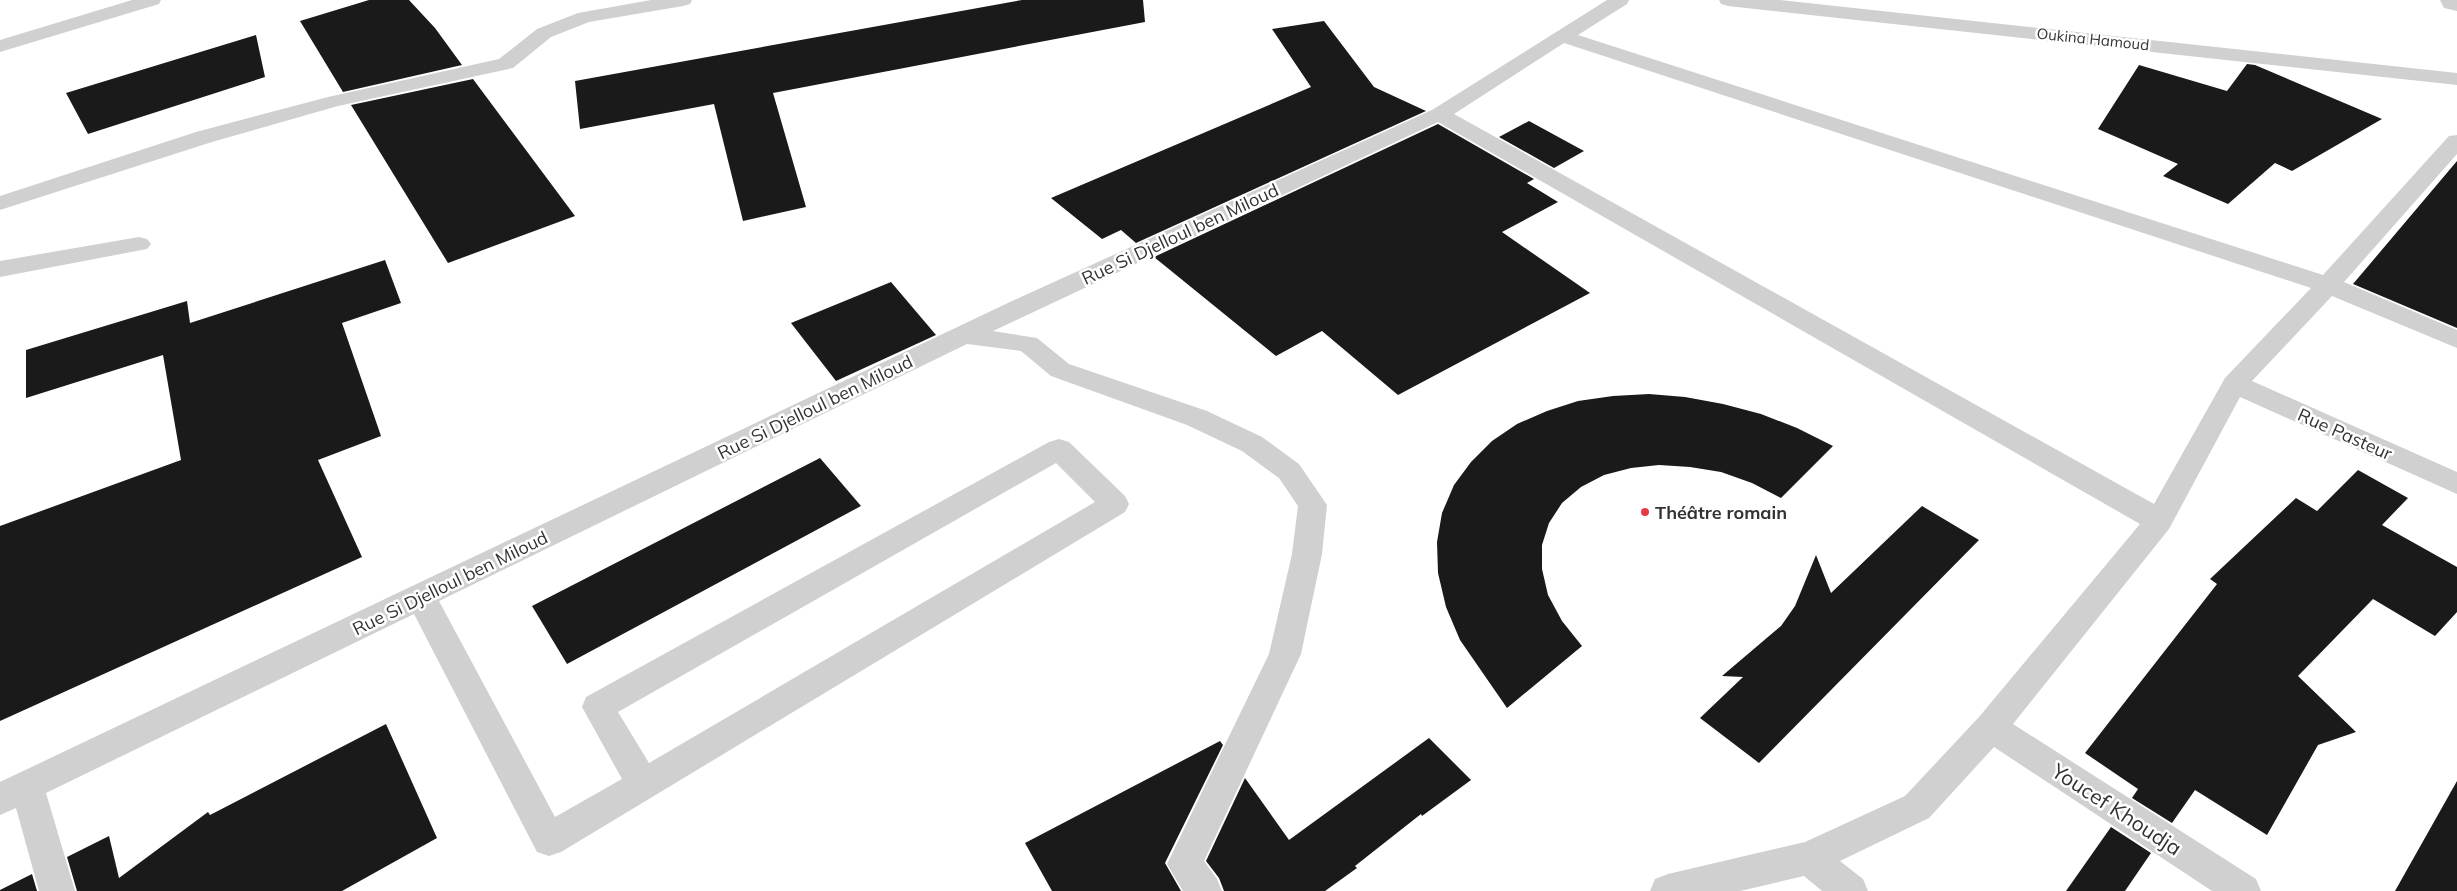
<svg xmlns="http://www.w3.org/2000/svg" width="2457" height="891" viewBox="0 0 2457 891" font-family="Mulish,sans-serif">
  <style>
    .building { fill: #1a1a1a }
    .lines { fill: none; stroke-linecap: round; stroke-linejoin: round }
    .minor { fill: #d0d0d0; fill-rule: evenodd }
    .poi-dot { fill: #e63946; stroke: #fff; stroke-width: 2 }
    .labels { text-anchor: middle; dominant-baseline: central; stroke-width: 5; stroke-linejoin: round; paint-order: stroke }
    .far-street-label { font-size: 15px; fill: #333; stroke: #fff }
    .street-label { font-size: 18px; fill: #333; stroke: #fff }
    .poi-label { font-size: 18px; font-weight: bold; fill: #333; stroke: #fff; text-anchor: start }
    .near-street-label { font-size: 21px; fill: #333; stroke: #fff }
  </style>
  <rect width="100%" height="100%" fill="#fff"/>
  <!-- building -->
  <path class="building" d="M369,0H409L435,28L462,65L343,92L300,21Z
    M1022,0H1143L1145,22L773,93L806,207L743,221L714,104L580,129L575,81Z
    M1324,21L1374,87L1426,111L1136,243L1121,230L1102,239L1051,198L1311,87L1272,29Z
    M256,35L265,77L88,134L66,93Z
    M2247,64L2255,65L2382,119L2292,171L2275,163L2228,204L2163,176L2178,164L2098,129L2139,65L2227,91Z
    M473,79L575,216L448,263L351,105Z
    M1529,121L1584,151L1554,168L1499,137Z
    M1438,124L1534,179L1527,183L1558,202L1502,232L1590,293L1398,395L1322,331L1276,356L1154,257Z
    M2457,161V328L2353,284Z
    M385,260L401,303L342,323L381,436L318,460L362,557L0,721V526L181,460L163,355L26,398V350L187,301L190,323Z
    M891,282L936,335L836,381L791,323Z
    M1649,394L1685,397L1723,404L1761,414L1797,428L1833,446L1781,498L1752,483L1721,472L1690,467L1659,465L1631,468L1604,475L1581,487L1562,503L1549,523L1542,545V569L1548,595L1562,621L1582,646L1507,708L1460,640L1446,607L1438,573L1437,542L1442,513L1454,485L1471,462L1492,441L1517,424L1547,411L1578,401L1613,396Z
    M820,458L861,506L567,664L532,606Z
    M2358,470L2408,498L2382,525L2457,567V612L2435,636L2373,599L2298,676L2356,732L2318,745L2267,835L2195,790L2172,823L2132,798L2138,789L2085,753L2217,584L2210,579L2296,498L2317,511Z
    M1922,506L1979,540L1759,763L1700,718L1743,677L1722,676L1781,626L1795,606L1816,555L1831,593Z
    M386,724L437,838L342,891H77L67,857L109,836L119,878L208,812L210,815Z
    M1429,738L1471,780L1422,816L1421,814L1355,866L1357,868L1325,891H1224L1219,878L1206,861L1245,778L1289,840Z
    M1220,741L1223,745L1165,863L1181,891H1052L1025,843Z
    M2457,781V891H2395Z
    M2111,827L2151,853L2125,891H2066Z
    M32,874L37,891H0V890Z"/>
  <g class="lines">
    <!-- minor -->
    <path class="minor" d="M132,0H161L159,4L0,52V40Z
      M651,0H692L690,4L683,6L589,22L551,37L513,68L338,106L212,142L0,210V196L196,132L328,97L499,59L537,29L578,13Z
      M1607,0H1629L1627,4L1578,35L2323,275L2449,136L2457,135V154L2344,282L2457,330V348L2332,296L2252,381L2457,472V494L2240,397L2169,529L2013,724L2256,879L2261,891H2212L1994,747L1929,818L1840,861L1863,879L1868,891H1822L1804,876L1740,891H1650L1655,879L1668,874L1805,842L1905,796L1979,717L2140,524L1438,122L993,331L1037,338L1069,364L1207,411L1262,437L1299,464L1327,505L1322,554L1301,654L1204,861L1217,879L1222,891H1183L1167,864L1269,654L1292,554L1298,506L1279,478L1242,451L1187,425L1051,376L1021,351L967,344L439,601L555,817L622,779L582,707L586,697L1049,442L1059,439L1069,442L1125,496L1129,504L1125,512L561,852L549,856L537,852L414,614L46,793L75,891H39L16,808L0,815V782L1010,302L1432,110ZM1564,43L2311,288L2225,378L2154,504L1454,114ZM1056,463L1095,502L649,763L618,712Z
      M1719,0H1780L2457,73V85L1728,6L1721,4Z
      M2440,0H2457V11L2444,8Z
      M139,237L147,239L151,244L147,249L0,277V261Z"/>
  </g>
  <!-- markers -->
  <circle class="poi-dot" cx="1645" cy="512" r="5"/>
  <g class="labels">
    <!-- far-street labels -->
    <g class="far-street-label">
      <text transform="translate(2093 39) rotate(6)">Oukina Hamoud</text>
    </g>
    <!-- street labels -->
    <g class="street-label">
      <text transform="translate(1180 234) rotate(-25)">Rue Si Djelloul ben Miloud</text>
      <text transform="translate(815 407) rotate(-26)">Rue Si Djelloul ben Miloud</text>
      <text transform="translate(2345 434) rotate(24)">Rue Pasteur</text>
      <text transform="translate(450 583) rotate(-26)">Rue Si Djelloul ben Miloud</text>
    </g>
    <!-- poi labels -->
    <g class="poi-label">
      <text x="1655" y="512">Théâtre romain</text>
    </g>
    <!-- near-street labels -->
    <g class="near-street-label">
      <text transform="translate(2117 809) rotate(33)">Youcef Khoudja</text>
    </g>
  </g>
</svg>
